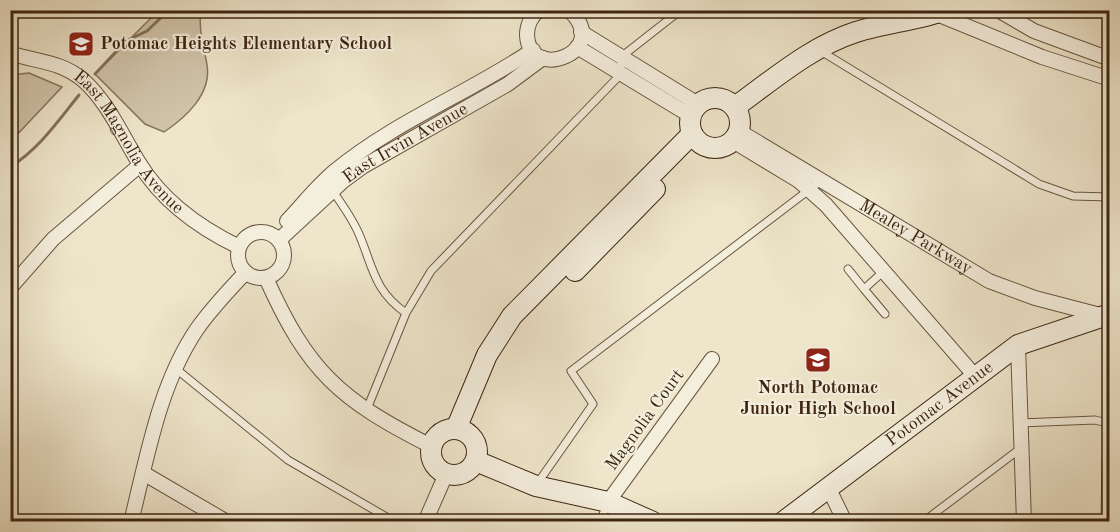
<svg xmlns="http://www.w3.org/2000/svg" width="1120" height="532" viewBox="0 0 1120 532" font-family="'Old Standard TT',serif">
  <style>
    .green { fill: #d0c4aa; stroke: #86745d; stroke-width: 1.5 }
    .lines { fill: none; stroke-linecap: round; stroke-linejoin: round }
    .stream { stroke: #83715a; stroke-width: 3 }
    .lane-casing { stroke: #69553e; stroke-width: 9 }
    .street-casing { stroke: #69553e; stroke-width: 16 }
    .secondary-casing { stroke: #3d2510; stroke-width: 22 }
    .lane { stroke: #f4eedd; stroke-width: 7 }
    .street { stroke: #f4eedd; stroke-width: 14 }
    .secondary { stroke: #f4eedd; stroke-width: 20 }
    .labels { text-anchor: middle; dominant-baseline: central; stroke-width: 4.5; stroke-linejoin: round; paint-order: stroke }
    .poi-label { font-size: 18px; font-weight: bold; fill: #3d2510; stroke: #f4eedd; text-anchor: start }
    .street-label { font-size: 18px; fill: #3d2510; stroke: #f4eedd }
  </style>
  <rect width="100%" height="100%" fill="#eee5ca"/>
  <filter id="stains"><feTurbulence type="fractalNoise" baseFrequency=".00333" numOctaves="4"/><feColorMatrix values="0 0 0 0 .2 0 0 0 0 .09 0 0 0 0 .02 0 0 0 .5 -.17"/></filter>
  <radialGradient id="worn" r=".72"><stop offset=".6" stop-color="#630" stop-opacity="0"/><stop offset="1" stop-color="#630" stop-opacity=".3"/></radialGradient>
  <!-- green -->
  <path class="green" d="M158,11H201C198,31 204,46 207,65C212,94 185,118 164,132L145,124L95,74Z
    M29,73L62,87L11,141V75Z"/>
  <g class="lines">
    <!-- stream -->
    <path class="stream" d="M95,74L126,41L147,31L169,10
      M10,167C39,149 58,121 79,95"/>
    <defs>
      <path id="lane" d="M819,50L1039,184L1073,196L1110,197
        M332,190C342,204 352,218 359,234C373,267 374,291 406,313
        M848,269L864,289
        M884,271L864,289L885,314
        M175,368L288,460L395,522
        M367,409L406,313L431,271L621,74V57L681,10
        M1020,423L1095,420L1107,423L1110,428
        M537,484L593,404L571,371L822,180
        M596,522L602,517L607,504
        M923,522L1021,448
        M1105,522L1106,459L1110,450"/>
      <g id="street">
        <path d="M539,10C531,17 527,24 527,35C529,84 614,51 569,10"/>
        <path d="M998,10L1034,31L1110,59"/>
        <path d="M937,14L1042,57L1110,79"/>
        <path d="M581,32L698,104"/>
        <path d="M577,47L691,116"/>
        <path id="s1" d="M10,53C36,62 61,61 83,80C107,101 122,135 139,163C162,201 200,228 239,247"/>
        <path id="s2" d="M739,131L989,281L1035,298L1104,316"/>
        <path d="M733,141L799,181L826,205L975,376"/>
        <path d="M287,221C303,204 318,185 335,171C394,122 469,93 533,50"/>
        <circle cx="261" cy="255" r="23"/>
        <path id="s3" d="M279,240L343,181L362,167L508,84L543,58"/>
        <path d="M266,278C308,372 340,400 431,446"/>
        <path d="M10,288L53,239L140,165"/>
        <path d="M1018,345L1024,522"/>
        <path d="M143,473L227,522"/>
        <path d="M828,487L845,522"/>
        <path d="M608,502L712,359"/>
        <path d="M131,522C147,458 159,385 197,329C211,309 228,291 245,273"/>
        <path d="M425,522L446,474"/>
        <path d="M1102,522L1110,519"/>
      </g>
      <g id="secondary">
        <circle cx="715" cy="123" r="25"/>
        <path d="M735,107C774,79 810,47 856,32C885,23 917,20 946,10"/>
        <path d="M575,271L655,189"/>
        <circle cx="454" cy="452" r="23"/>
        <path d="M456,429L487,355L512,316L692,134"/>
        <path d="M476,461L536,486L608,502L653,522"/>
        <path id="s4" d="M783,522L1018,345L1110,314"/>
      </g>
    </defs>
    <!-- lane casing -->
    <use href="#lane" class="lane-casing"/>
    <!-- street casing -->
    <use href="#street" class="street-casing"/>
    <!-- secondary casing -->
    <use href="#secondary" class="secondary-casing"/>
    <!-- lane -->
    <use href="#lane" class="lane"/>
    <!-- street -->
    <use href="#street" class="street"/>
    <!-- secondary -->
    <use href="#secondary" class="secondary"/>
  </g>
  <!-- icons -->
  <defs>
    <symbol id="school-square" viewBox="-11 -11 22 22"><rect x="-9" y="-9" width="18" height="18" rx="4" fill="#8f2418" stroke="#f4eedd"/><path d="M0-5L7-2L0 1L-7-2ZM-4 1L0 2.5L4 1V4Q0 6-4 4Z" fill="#fff"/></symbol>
  </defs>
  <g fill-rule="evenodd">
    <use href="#school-square" x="66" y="29" width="30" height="30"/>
    <use href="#school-square" x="803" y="345" width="30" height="30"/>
  </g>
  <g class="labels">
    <!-- poi labels -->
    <g class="poi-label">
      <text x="100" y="44">Potomac Heights Elementary School</text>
      <text x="818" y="388" text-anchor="middle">North Potomac<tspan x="818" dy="21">Junior High School</tspan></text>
    </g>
    <!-- street labels -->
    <g class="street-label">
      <text stroke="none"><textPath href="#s1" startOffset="156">East Magnolia Avenue</textPath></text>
      <text stroke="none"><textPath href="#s3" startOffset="160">East Irvin Avenue</textPath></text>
      <text stroke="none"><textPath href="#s2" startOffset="206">Mealey Parkway</textPath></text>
      <text stroke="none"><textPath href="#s4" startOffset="196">Potomac Avenue</textPath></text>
      <text transform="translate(645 420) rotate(-54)">Magnolia Court</text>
    </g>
  </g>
  <!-- margin -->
  <rect width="1120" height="532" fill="none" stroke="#eee5ca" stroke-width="36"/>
  <rect x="12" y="12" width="1096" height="508" fill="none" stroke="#3d2510" stroke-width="3"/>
  <rect x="18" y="18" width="1084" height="496" fill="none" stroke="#3d2510" stroke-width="1.5"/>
  <rect width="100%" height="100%" filter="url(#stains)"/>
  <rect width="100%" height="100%" fill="url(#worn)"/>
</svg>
